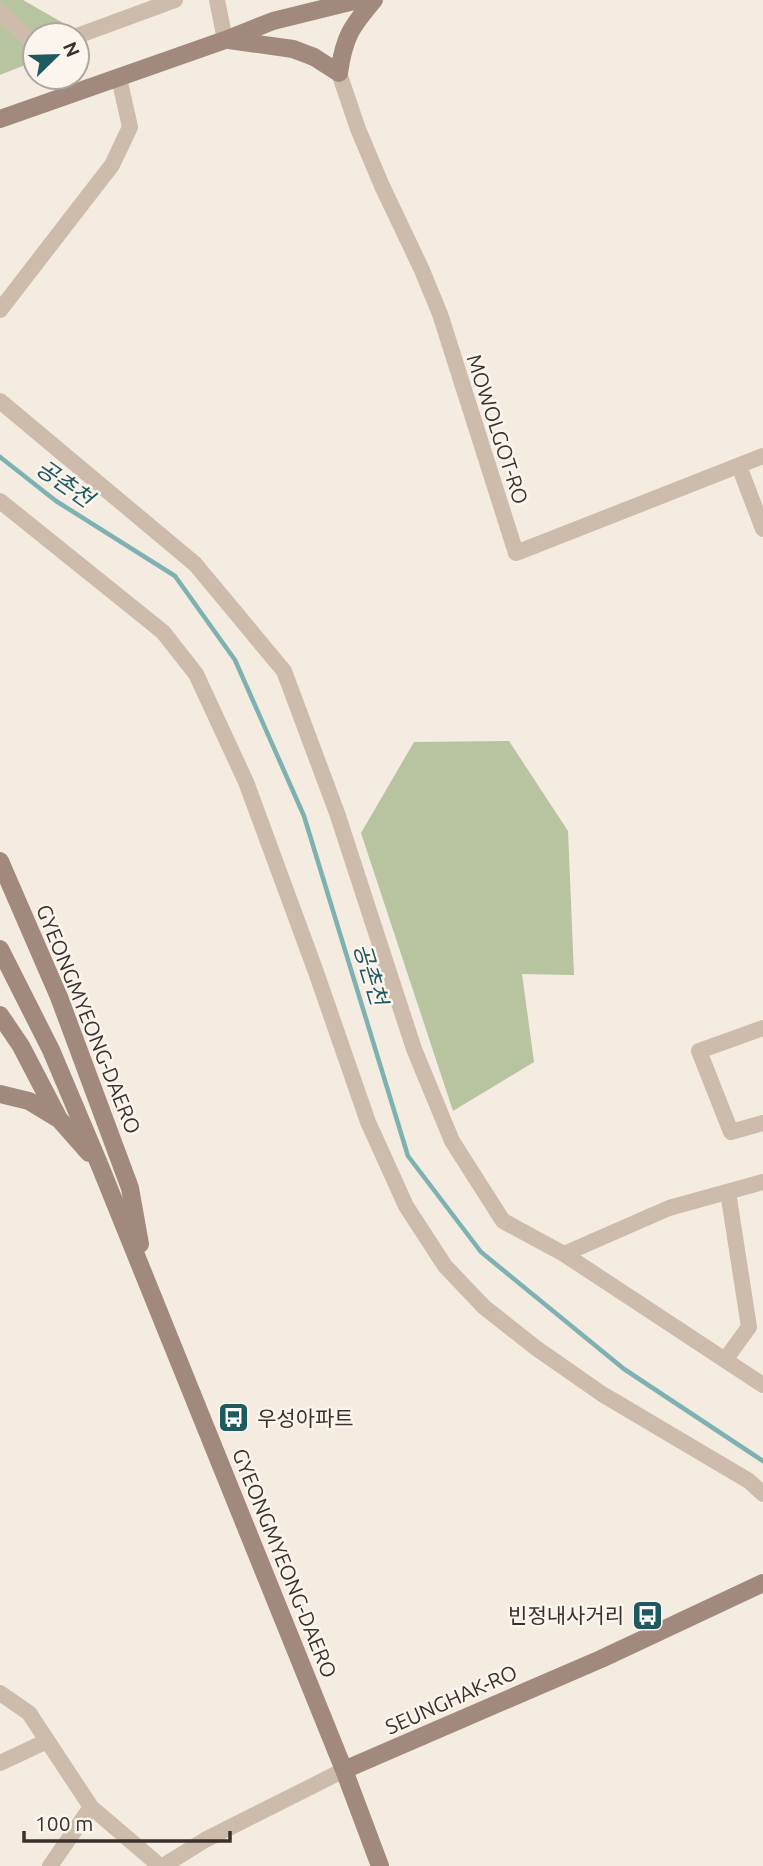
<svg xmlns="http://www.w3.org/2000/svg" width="763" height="1866" viewBox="0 0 763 1866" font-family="Ubuntu,'Noto Sans KR',sans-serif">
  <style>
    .green { fill: #b8c4a0 }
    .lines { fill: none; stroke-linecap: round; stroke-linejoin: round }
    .stream { stroke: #7fb0b2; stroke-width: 4.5 }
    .street { stroke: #cdbbac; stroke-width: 16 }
    .secondary { stroke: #a18a7d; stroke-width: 18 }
    .labels { text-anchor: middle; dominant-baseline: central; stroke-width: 5; stroke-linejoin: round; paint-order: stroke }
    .street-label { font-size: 21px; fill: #3b302b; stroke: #fbf5ee }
    .poi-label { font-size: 21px; fill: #3b302b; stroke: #fbf5ee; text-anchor: start }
    .water-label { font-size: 23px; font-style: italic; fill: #1f5a5e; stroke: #fbf5ee }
  </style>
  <rect width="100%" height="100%" fill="#f4ebe1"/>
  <!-- green -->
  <path class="green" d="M0,0H23L65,24L66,35H35V61L0,75Z
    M509,741L568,831L574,975L522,974L534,1062L453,1111L361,833L414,742Z"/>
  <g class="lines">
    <!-- stream -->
    <path class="stream" d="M0,457L56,501L175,576L235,660L304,816L408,1156L481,1252L624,1369L763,1461"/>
    <!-- street -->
    <path class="street" d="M217,0L225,40
      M0,12L28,38L35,42
      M77,36L175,0
      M339,73L358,129L382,186L421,268L440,314L516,553L763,456
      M0,310L112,165L130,127L119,78
      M0,401L195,564L284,671L337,813L414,1049L452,1141L503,1221L564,1254L763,1385
      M739,466L763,529
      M0,501L163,632L196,674L246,782L316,972L368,1122L406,1206L445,1266L484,1307L536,1348L602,1394L749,1481L763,1494
      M763,1028L699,1051L731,1132L763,1123
      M564,1254L669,1208L763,1182
      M725,1360L749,1327L728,1192
      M0,1693L29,1713L91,1807L160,1866
      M0,1763L47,1741
      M50,1866L91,1807
      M163,1866L205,1840L344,1770"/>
    <!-- secondary -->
    <path class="secondary" d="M229,40L293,49L314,57L339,73C344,37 351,27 374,0
      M0,119L225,40L273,21L358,0
      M0,861L59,997L130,1188L140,1244
      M0,949L51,1050L100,1166L344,1770L380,1866
      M0,1015L21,1046L59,1119L89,1153
      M0,1094L29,1101L57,1118
      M344,1770L601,1659L763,1583"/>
  </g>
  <!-- icons -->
  <defs>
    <symbol id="bus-square" viewBox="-11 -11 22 22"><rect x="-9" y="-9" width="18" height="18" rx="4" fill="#1f5a5e" stroke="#fbf5ee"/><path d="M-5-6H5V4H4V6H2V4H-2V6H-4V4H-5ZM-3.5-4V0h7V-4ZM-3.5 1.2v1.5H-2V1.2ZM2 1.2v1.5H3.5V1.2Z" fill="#fff"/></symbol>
  </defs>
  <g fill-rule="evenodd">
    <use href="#bus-square" x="216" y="1400" width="35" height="35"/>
    <use href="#bus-square" x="630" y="1598" width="35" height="35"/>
  </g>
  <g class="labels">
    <!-- street labels -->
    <g class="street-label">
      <text transform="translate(498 429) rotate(72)">MOWOLGOT-RO</text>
      <text transform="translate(89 1019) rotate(68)">GYEONGMYEONG-DAERO</text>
      <text transform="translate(285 1563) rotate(68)">GYEONGMYEONG-DAERO</text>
      <text transform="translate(451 1699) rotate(-24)">SEUNGHAK-RO</text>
    </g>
    <!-- poi labels -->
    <g class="poi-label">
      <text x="257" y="1418">우성아파트</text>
      <text x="624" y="1615" text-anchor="end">빈정내사거리</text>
    </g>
    <!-- water labels -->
    <g class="water-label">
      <text transform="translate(65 483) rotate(35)">공촌천</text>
      <text transform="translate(371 974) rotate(73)">공촌천</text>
    </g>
  </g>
  <!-- north arrow -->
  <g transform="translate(56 56) rotate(67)"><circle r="33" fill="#fbf5ee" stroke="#aea6a0" stroke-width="2"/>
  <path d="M0-5L12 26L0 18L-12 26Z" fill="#1f5a5e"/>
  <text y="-10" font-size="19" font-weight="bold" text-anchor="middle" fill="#3b302b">N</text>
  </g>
  <!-- scale -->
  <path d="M24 1831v10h206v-10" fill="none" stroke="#3b302b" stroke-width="3.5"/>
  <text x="35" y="1831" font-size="21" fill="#3b302b" stroke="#fbf5ee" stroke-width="5" paint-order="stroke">100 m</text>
</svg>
